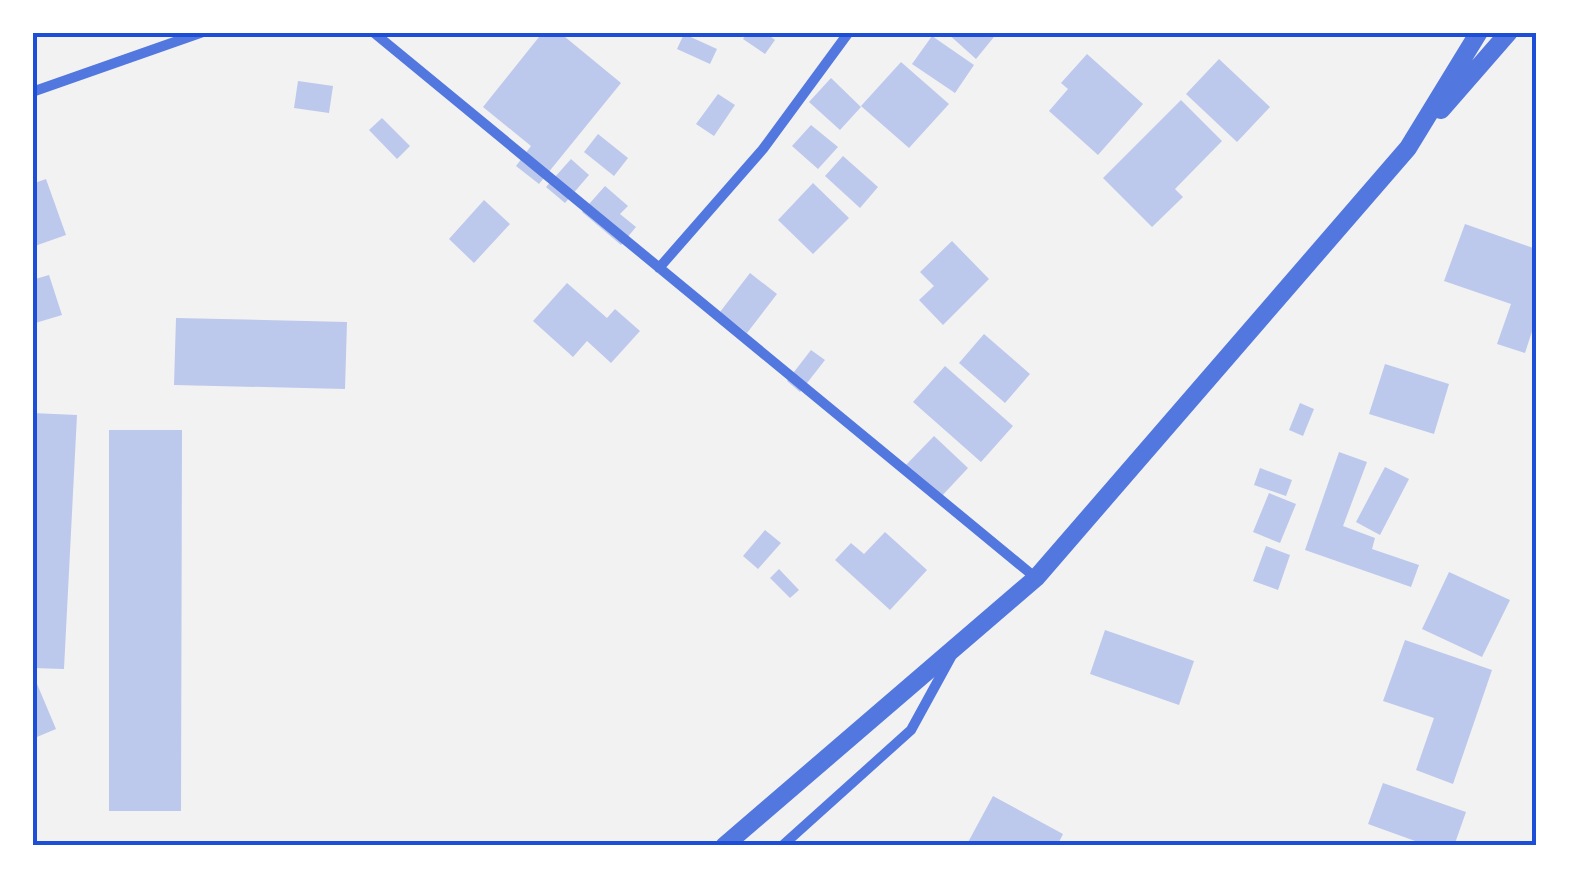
<svg xmlns="http://www.w3.org/2000/svg" width="1569" height="878" viewBox="0 0 1569 878" font-family="Rubik,sans-serif">
  <style>
    .building { fill: #bdc9ec }
    .lines { fill: none; stroke-linecap: round; stroke-linejoin: round }
    .minor { stroke: #5277de; stroke-width: 10 }
    .tertiary { stroke: #5277de; stroke-width: 18 }
    .neatline { fill: none; stroke: #1d4ed8; stroke-width: 4 }
  </style>
  <rect width="100%" height="100%" fill="#f2f2f2"/>
  <!-- building -->
  <path class="building" d="M543,32H559L621,83L539,184L516,166L531,146L483,107Z
    M748,32H765L775,40L765,54L743,39Z
    M946,32H998L976,59Z
    M684,34L717,49L710,64L677,49Z
    M932,36L974,65L955,93L912,64Z
    M1087,54L1143,104L1098,155L1049,111L1068,89L1061,83Z
    M1219,59L1270,107L1237,142L1186,94Z
    M901,62L949,104L909,148L861,106Z
    M831,78L861,107L840,130L809,102Z
    M298,81L333,86L329,113L294,108Z
    M718,94L735,105L714,136L696,124Z
    M1181,100L1222,141L1175,189L1183,197L1152,227L1103,178Z
    M382,118L410,146L397,159L369,130Z
    M811,125L838,147L818,169L792,146Z
    M598,134L628,158L614,176L584,152Z
    M843,156L878,187L860,208L825,176Z
    M571,159L589,175L565,203L546,187Z
    M46,179L66,235L32,247V184Z
    M813,183L849,218L813,254L778,220Z
    M605,186L628,206L620,214L636,227L621,245L582,212Z
    M484,200L510,224L474,263L449,239Z
    M1465,224L1536,249V319L1525,353L1497,344L1511,304L1444,281Z
    M952,241L989,279L943,325L919,300L934,286L920,272Z
    M750,273L777,294L747,333L720,312Z
    M49,275L62,315L32,324V280Z
    M567,283L607,318L615,309L640,331L611,363L587,341L573,357L533,321Z
    M176,318L347,322L345,389L174,385Z
    M984,334L1030,374L1005,403L959,363Z
    M811,350L825,360L800,392L787,381Z
    M1385,364L1449,384L1434,434L1369,414Z
    M945,366L1013,426L981,462L913,402Z
    M1300,403L1314,409L1303,436L1289,430Z
    M32,413L77,415L64,669L32,668Z
    M109,430H182L181,811H109Z
    M934,436L968,468L939,499L904,467Z
    M1339,452L1367,462L1343,526L1375,538L1372,549L1419,565L1411,587L1305,550Z
    M1385,467L1409,479L1380,535L1356,522Z
    M1260,468L1292,480L1286,496L1254,485Z
    M1269,493L1296,504L1280,543L1253,532Z
    M765,530L781,543L758,569L743,556Z
    M885,532L927,570L890,610L835,560L851,543L864,554Z
    M1266,546L1290,555L1278,590L1253,581Z
    M779,569L799,590L790,598L770,578Z
    M1449,572L1510,600L1482,657L1422,629Z
    M1105,630L1194,661L1179,705L1090,674Z
    M1405,640L1492,670L1453,784L1416,770L1434,718L1383,701Z
    M32,672L56,729L32,739Z
    M1383,783L1466,812L1454,846H1429L1368,824Z
    M993,796L1063,834L1057,846H966Z"/>
  <g class="lines">
    <!-- minor -->
    <path class="minor" d="M373,32L1036,578
      M32,92L203,32
      M659,268L763,149L849,32
      M782,846L911,730L951,657"/>
    <!-- tertiary -->
    <path class="tertiary" d="M1441,110L1509,32
      M724,846L1036,578L1408,148L1479,32"/>
  </g>
  <!-- border -->
  <rect width="1569" height="878" fill="none" stroke="#ffffff" stroke-width="70"/>
  <rect x="35" y="35" width="1499" height="808" class="neatline"/>
</svg>
